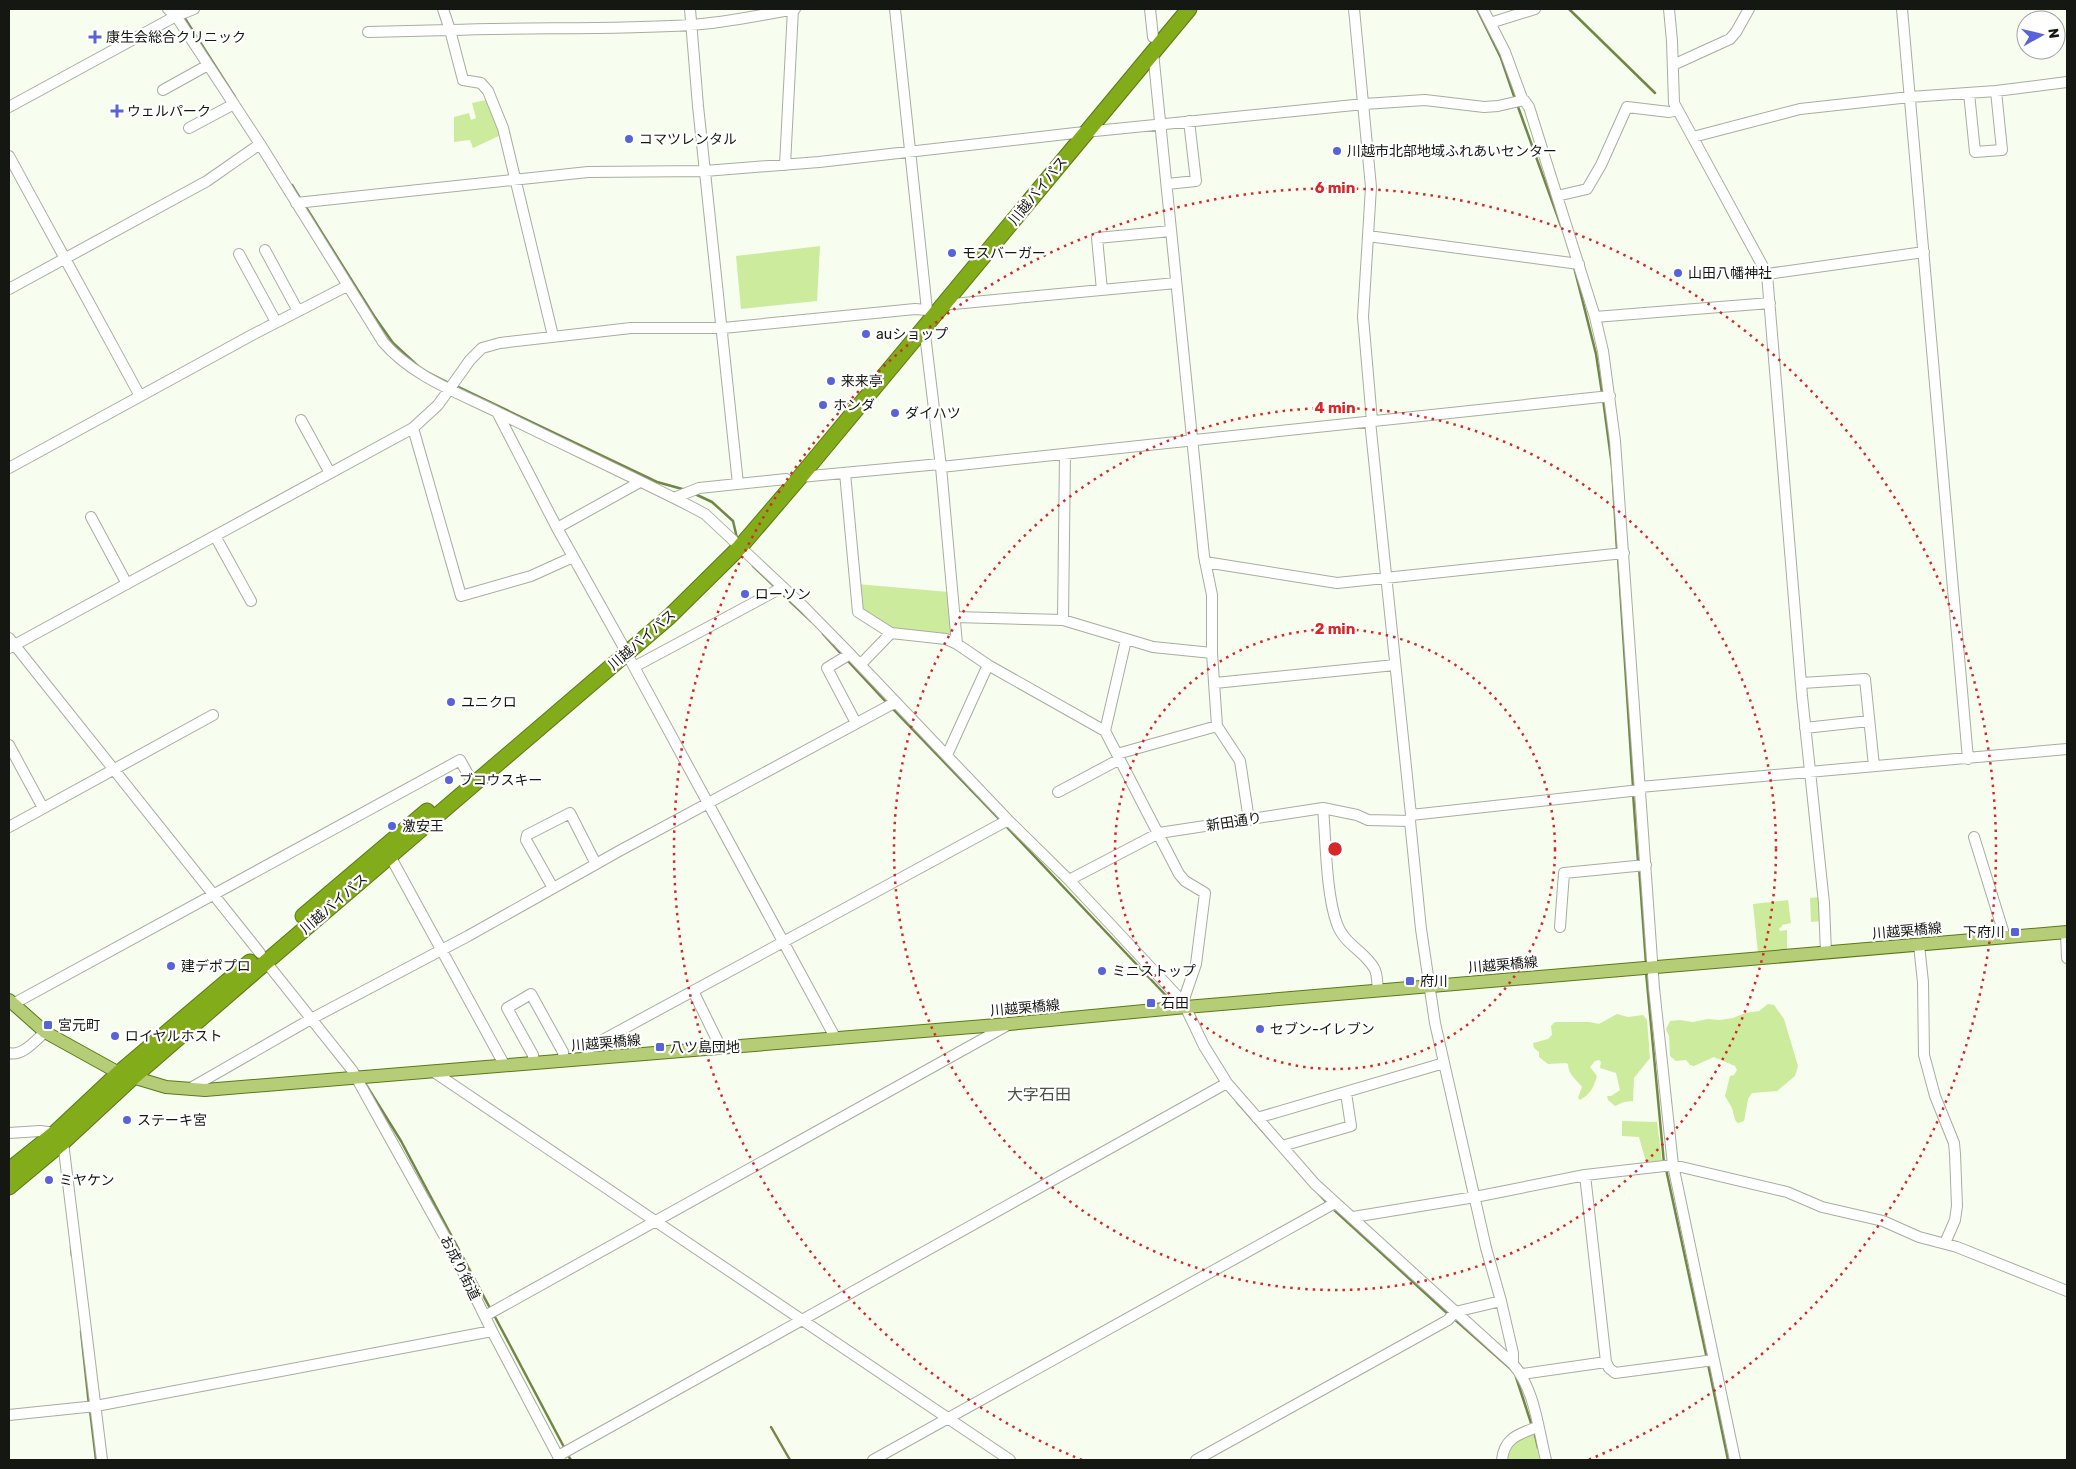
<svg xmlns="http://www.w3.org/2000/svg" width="2076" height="1469" viewBox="0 0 2076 1469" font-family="Rubik,'Noto Sans JP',sans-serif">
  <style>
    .green { fill: #cdeb9c }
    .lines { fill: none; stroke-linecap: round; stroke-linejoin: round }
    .stream { stroke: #708745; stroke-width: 2.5 }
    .minor-casing { stroke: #a8ada0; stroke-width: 12 }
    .major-casing { stroke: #5c7818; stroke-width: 14 }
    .highway-casing { stroke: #5c7818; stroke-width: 17 }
    .minor { stroke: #fff; stroke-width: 10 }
    .major { stroke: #b5cd76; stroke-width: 12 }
    .highway { stroke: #83ac1b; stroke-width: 15 }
    .ring { fill: none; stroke: #d62828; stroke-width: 2.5; stroke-dasharray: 2.5 5 }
    .poi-dot { fill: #5862d9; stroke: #fff; stroke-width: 2 }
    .labels { text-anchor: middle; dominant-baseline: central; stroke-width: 4.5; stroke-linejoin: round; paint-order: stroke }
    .poi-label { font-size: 14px; fill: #151712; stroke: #fff; text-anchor: start }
    .street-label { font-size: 14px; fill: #151712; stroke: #fff }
    .quarter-label { font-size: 16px; fill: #4d5247; stroke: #fff }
    .centre { fill: #d62828; stroke: #fff; stroke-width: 2.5 }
    .ring-label { font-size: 15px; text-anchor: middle; font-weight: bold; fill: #d62828; stroke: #fff; stroke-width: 4.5; stroke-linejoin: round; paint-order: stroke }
  </style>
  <rect width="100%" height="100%" fill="#f7fdef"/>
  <!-- green -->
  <path class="green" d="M486,100L501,135L473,148L470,140L454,142V117L469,113L471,120L476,118L472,103Z
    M820,246L817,301L741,309L736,256Z
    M857,584L949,592L953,636L892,630L859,610Z
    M1819,897L1822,921L1811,922L1810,898Z
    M1788,900L1791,923L1782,925V927L1779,928L1780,931L1787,930V950L1758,953L1753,904Z
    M1768,1004L1774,1005L1784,1019L1798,1066L1795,1076L1777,1091L1752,1093L1748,1099L1744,1121L1738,1123L1735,1120L1732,1108L1725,1096L1730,1076L1734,1075L1737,1070L1735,1066L1714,1057L1694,1066L1690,1065L1686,1060L1676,1061L1670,1056L1669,1036L1666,1029L1670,1021L1680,1020L1693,1022L1708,1019L1720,1020L1733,1018L1745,1013L1759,1011Z
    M1617,1014L1628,1017L1643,1015L1647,1020L1650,1058L1634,1078L1633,1101L1624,1102L1615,1106L1608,1100L1607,1096H1611L1620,1090L1616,1073L1600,1068L1601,1062L1599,1060L1595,1061L1590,1067L1597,1076C1593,1089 1591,1093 1580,1100L1578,1098L1582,1087C1577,1080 1568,1075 1568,1064L1566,1063L1548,1064L1539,1057V1052L1534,1048L1533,1043L1548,1039L1552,1035L1551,1026L1555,1022H1589L1599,1024Z
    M1622,1121L1657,1122L1662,1161L1646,1162L1639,1137L1622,1136Z
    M1533,1433L1540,1460H1507L1512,1441Z"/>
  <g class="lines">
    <!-- stream -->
    <path class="stream" d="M1477,9L1501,58L1515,99
      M1569,9L1655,93
      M184,17L235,97
      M1517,104L1561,226
      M292,185L301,200
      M304,204L374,316L393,343L418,366
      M1574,267L1596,354L1602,393
      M425,371L449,383
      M454,385L657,482L686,490
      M1603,399L1612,466L1617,550
      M695,494L712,502L733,521L737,538
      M1618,556L1633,787
      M753,566L776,588
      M780,592L811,621
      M823,634L843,656
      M847,660L887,703
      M891,707L1000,820
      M1633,793L1638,862
      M1004,824L1174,1004
      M1639,867L1646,964
      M1646,972L1664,1163
      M365,1083L401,1141L491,1310
      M1237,1102L1273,1143
      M1666,1169L1707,1359
      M1319,1194L1328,1204
      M1332,1208L1448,1314
      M71,1247L72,1256
      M494,1315L565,1449
      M1452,1317L1512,1370
      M81,1331L89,1405
      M1708,1364L1728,1460
      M1516,1377L1532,1426
      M90,1410L96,1460
      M771,1427L790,1460
      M1534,1431L1538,1448
      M567,1454L571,1460"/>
    <defs>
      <path id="minor" d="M168,9L176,16L260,144L383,342C413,377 459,393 499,413C562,444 626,474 688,505L705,514L803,606L850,654L1008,820L1069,880L1183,1002L1204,1046L1227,1083L1315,1184L1513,1364C1535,1390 1538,1428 1546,1460
        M443,9L450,30C530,27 610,30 690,25C725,23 760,15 795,9
        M690,9L698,106L738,484
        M1150,9L1153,37
        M1354,9L1371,187L1363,317L1372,421
        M1483,9L1505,52L1523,101
        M1669,9L1672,41L1674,103L1767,274L1802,696L1824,903L1826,953
        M1902,9L1968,759
        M1490,23L1535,9
        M368,32L450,30L463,80L481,83L488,91L503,128L553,336
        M1153,52L1204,556L1212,595V653L1217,726L1240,761L1249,820
        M1673,65L1730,39L1736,32L1749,9
        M163,90L208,65
        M1969,93L1975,152L2002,150L1996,91
        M9,107L176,16L194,9
        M189,128L234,104
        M1693,137L1800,109L1910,97L1996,91L2067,82
        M9,156L140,396
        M785,165L793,9
        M1167,184L1196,181L1189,121
        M1557,196L1587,189L1601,165L1627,107L1669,112L1678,110
        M296,203L588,172L705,171L819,162L1075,133L1364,104L1425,100L1484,107L1498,106L1524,100L1529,107L1595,317L1603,351L1615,441L1654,988L1673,1165L1735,1460
        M1368,236L1579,264
        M265,250L298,311
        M239,254L276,322
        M1767,274L1924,252
        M9,289L207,181L260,144
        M1102,290L1097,238L1171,231
        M942,305L1176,283
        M1595,317L1770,303
        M924,326L941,467L957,644
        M497,412L557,528L623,646
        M301,420L330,473
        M1370,421L1411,815L1410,821L1421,929L1435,1023L1486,1248L1501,1301L1513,1353V1364
        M413,428L461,596L531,576L573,557
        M941,467L1610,396
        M9,468L252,335L347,286
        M845,473L858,612L891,633L946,639L957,644L988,665L1105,731L1179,874L1185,881L1205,893L1196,964L1183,1002
        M800,477L940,464
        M674,498L699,488L786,479
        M91,517L127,584
        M557,528L640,482
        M215,536L251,601
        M1205,562L1337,583L1624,553
        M955,617L1063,620L1153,647L1212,653
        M1063,620L1065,454
        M9,638L260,953
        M9,648L413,428L438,405L470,360L482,348L500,343L631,328H723L915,309L927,310L895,9
        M627,654L836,1039
        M850,654L827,668L856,723
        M861,664L891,633
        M634,667L783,587
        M1215,683L1395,665
        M1802,683L1865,679L1874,766
        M1805,728L1869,721
        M1105,731L1126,640
        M9,745L43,808
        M1117,754L1217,726
        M947,755L988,665
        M1640,787L2067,749
        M1058,792L1120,759
        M1323,808C1326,842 1326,894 1337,924C1344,944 1364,951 1374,968C1378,974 1377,985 1378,991
        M1411,815L1640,790
        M9,827L213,715
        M1974,837L2005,937
        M390,856L505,1066
        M1069,880L1159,833L1323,808L1357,815L1368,820L1410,821
        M553,888L526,840L527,835L570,813L596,864
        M1560,927L1564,873L1646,865
        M2066,932L2067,958
        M1919,945L1923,982L1924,1055L1935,1096L1954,1143L1955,1154L1957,1206L1955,1220L1945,1243
        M266,962L352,1070L450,1246L492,1331L560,1460
        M693,991L721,1048
        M13,1004L460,760L469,776
        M9,1053C22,1057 36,1040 45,1032
        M590,1059L588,1048L1008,820
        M534,1064L533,1055L507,1008L531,994L563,1052L564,1061
        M434,1072L1010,1460
        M189,1089L311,1019L468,936L621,850L896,702
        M1257,1118L1444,1063
        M9,1133L40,1131L55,1133
        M63,1142L102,1460
        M1282,1146L1351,1126L1346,1093
        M1353,1217L1475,1197L1585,1175L1673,1165L1787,1192L1822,1207L1883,1221L1919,1237L1957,1247L2067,1291
        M485,1316L1008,1025
        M1606,1362L1609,1368L1615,1373L1714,1360
        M1522,1374L1606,1362L1585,1175
        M9,1415L96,1406L492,1331
        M558,1456L1227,1083
        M873,1460L1335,1203
        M1196,1460L1448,1320L1455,1312L1501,1301
        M1502,1460C1504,1438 1519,1434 1537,1427"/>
      <path id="major" d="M9,1000L45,1032L119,1073L166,1087L205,1090L1009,1024L1186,1007L2067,932"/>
      <path id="highway" d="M303,916L427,811
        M9,1170L55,1133L119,1073L250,962
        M9,1187L63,1142L132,1078L266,962L669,617L740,547L800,477L1189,9"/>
    </defs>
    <!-- minor casing -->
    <use href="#minor" class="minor-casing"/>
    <!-- major casing -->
    <use href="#major" class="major-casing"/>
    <!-- highway casing -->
    <use href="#highway" class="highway-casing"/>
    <!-- minor -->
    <use href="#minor" class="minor"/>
    <!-- major -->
    <use href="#major" class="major"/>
    <!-- highway -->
    <use href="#highway" class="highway"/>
  </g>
  <!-- distance rings -->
  <g class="ring">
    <circle cx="1335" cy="849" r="220"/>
    <circle cx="1335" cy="849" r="441"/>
    <path d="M1082 1460A661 661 0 1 1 1588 1460"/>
  </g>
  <!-- markers -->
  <g class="poi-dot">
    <path d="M92.5 29.5h5v5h5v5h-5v5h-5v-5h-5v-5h5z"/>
    <path d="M114.5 103.5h5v5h5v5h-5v5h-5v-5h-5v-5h5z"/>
    <circle cx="629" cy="139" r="5"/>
    <circle cx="1337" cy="151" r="5"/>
    <circle cx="952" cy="253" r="5"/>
    <circle cx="1678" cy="273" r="5"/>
    <circle cx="866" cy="334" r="5"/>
    <circle cx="831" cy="381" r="5"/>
    <circle cx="823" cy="405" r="5"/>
    <circle cx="895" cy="413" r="5"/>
    <circle cx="745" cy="594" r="5"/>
    <circle cx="451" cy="702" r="5"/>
    <circle cx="449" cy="780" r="5"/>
    <circle cx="392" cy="826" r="5"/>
    <rect x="2010" y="927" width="10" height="10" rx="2.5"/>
    <circle cx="171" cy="966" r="5"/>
    <circle cx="1102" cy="971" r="5"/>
    <rect x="1405" y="976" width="10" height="10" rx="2.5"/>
    <rect x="1146" y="998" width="10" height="10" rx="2.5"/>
    <rect x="43" y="1020" width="10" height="10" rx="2.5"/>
    <circle cx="1260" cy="1029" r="5"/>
    <circle cx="115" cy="1036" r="5"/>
    <rect x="655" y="1042" width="10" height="10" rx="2.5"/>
    <circle cx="127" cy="1120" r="5"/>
    <circle cx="49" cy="1180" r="5"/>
  </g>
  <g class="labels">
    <!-- poi labels -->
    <g class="poi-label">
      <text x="106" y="37">康生会総合クリニック</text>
      <text x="127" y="111">ウェルパーク</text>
      <text x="639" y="139">コマツレンタル</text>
      <text x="1347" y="151">川越市北部地域ふれあいセンター</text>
      <text x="962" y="253">モスバーガー</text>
      <text x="1688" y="273">山田八幡神社</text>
      <text x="876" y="334">auショップ</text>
      <text x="841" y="381">来来亭</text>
      <text x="833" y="405">ホンダ</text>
      <text x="905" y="413">ダイハツ</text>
      <text x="755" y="594">ローソン</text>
      <text x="461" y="702">ユニクロ</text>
      <text x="459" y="780">ブコウスキー</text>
      <text x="402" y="826">激安王</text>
      <text x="2005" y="932" text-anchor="end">下府川</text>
      <text x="181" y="966">建デポプロ</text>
      <text x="1112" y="971">ミニストップ</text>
      <text x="1420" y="981">府川</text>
      <text x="1161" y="1003">石田</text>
      <text x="58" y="1025">宮元町</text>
      <text x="1270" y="1029">セブン-イレブン</text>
      <text x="125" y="1036">ロイヤルホスト</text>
      <text x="670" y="1047">八ツ島団地</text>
      <text x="137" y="1120">ステーキ宮</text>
      <text x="59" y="1180">ミヤケン</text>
    </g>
    <!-- street labels -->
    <g class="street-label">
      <text transform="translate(1038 191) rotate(-51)">川越バイパス</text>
      <text transform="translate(642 640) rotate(-41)">川越バイパス</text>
      <text transform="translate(1234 822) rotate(-9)">新田通り</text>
      <text transform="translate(334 904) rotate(-41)">川越バイパス</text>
      <text transform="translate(1907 931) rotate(-5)">川越栗橋線</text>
      <text transform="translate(1503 965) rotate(-5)">川越栗橋線</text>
      <text transform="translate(1025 1008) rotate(-5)">川越栗橋線</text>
      <text transform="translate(606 1043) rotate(-5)">川越栗橋線</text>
      <text transform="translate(460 1268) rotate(63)">お成り街道</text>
    </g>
    <!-- quarter labels -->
    <g class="quarter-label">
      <text x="1039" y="1094">大字石田</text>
    </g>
  </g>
  <circle cx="1335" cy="849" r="8" class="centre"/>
  <g class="ring-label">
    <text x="1335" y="193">6 min</text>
    <text x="1335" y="413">4 min</text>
    <text x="1335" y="634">2 min</text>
  </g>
  <!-- border -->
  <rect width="2076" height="1469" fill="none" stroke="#151712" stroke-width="20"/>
  <!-- north arrow -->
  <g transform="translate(2041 35) rotate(82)"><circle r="24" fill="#ffffff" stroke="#a1a2a0"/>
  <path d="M0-4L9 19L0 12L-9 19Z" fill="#5862d9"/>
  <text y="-8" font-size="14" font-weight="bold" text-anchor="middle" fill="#151712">N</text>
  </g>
</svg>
